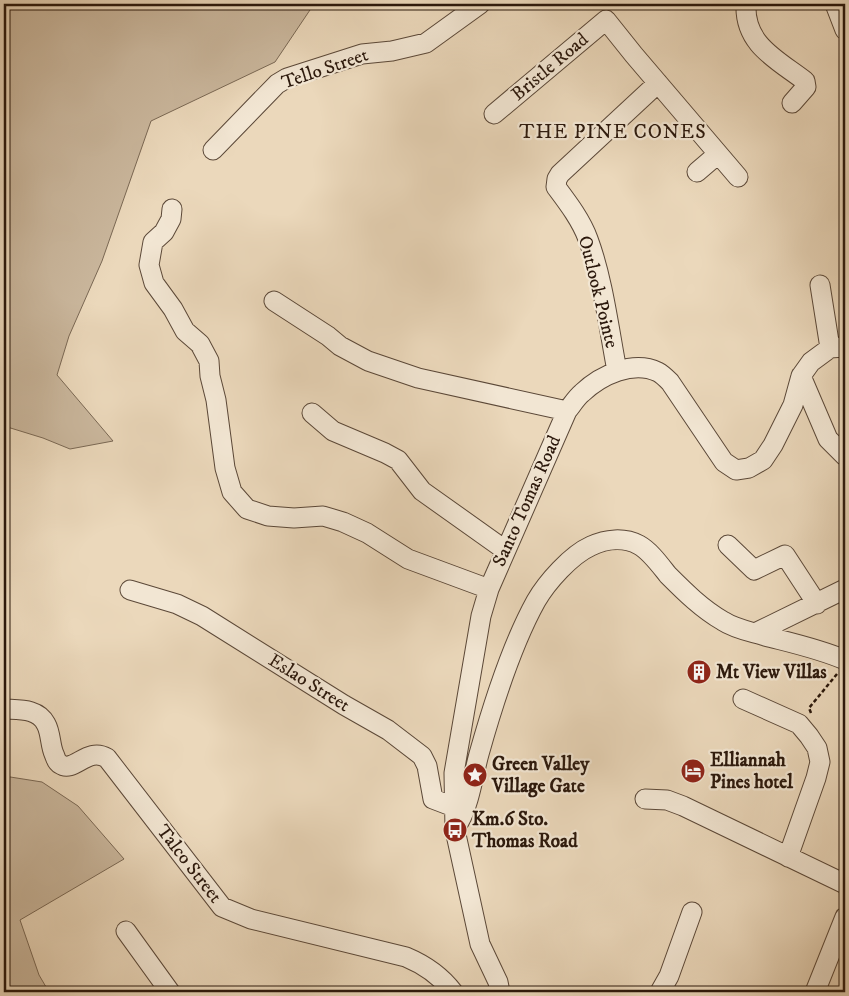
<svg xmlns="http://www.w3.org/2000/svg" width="849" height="996" viewBox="0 0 849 996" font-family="'IM FELL DW Pica',serif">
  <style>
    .green { fill: #cab79d; stroke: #7a6854 }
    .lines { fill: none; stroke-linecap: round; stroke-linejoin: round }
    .minor-casing { stroke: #5b4838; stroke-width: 21 }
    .path { stroke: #2b180c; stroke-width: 2.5; stroke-dasharray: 4 2.5; stroke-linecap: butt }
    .minor { stroke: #f2e6d3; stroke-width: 19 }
    .labels { text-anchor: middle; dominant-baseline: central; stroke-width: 4.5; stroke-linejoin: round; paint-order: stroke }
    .street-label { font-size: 19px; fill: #2b180c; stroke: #f2e6d3 }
    .poi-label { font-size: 19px; font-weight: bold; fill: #2b180c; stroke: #f2e6d3; text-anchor: start }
    .neighbourhood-label { font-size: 20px; letter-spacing: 1px; fill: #2b180c; stroke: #f2e6d3 }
  </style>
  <rect width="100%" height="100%" fill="#ebd8bb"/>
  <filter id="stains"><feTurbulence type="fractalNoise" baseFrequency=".004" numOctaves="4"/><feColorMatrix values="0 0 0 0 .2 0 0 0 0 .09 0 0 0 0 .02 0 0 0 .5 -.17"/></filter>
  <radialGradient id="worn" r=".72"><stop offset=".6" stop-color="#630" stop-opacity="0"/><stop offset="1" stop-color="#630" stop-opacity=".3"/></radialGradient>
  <!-- green -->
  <path class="green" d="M4,4H314L275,62L151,121L102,261L69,336L57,375L113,441L70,449L43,438L4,426Z
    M4,776L42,782L78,806L124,859L20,920L39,975L49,992H4Z"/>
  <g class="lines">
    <defs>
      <path id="minor" d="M746,4C744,45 778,60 805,81L806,87L792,103
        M835,4L845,30
        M494,114L606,20L634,55L738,177
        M213,150L277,84L287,78L362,54L392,51L426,43L480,4
        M697,172L718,154
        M172,209L171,219L164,232L153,242L149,265L154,283L173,309L185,331L200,344L209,361L210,376L216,400L225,468L232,492L247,509L268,516L294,518L323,516L343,522L367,533L408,559L489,589
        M820,285L830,348
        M274,301L328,336L340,346L368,361L418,378L567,411
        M617,371C609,329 603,279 588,239C581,220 568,203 556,187L557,179L560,174L658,83
        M801,376L828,439L845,456
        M312,413L333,431L385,453L398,460L422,491L505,550
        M728,545L754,570L785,555L817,604
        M130,590L177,604L202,616L344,705L388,730L422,756L427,766L433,799L454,807
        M755,633L845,589
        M743,699L799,724L809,736L817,748L820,762L816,778L788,857
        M4,709C19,710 38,708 46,724C51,733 50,745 54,754C56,758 56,762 60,764C74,774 87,746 107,758L222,907L251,919L406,957C425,965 440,975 453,992
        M645,799L667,800L683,806L845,884
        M459,822C470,802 473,776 479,754C493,704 511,646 536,601C547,582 571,555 591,546C606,539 624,537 639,545C650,551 660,565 668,575C685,592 702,609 723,621C735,629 752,632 765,636C792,643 820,649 845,660
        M126,931L170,992
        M500,992L498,982L480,944L455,830L454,773L481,616L489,589L567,411C572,405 576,398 582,393C601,375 633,360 658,372C662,374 667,379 670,382L724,462L736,470L749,468L763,460L773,445L793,405L801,376L811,362L830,348L845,347
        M660,992L669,976L692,912
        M815,992L845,917"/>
    </defs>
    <!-- minor casing -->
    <use href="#minor" class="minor-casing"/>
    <!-- path -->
    <path class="path" d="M811,713L809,708L837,674"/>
    <!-- minor -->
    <use href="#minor" class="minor"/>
  </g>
  <!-- icons -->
  <defs>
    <symbol id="building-disc" viewBox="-11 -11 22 22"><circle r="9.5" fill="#8f2418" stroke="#f2e6d3"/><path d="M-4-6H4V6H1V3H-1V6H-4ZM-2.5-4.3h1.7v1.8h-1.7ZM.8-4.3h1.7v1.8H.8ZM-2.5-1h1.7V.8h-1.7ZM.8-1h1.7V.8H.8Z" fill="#fff"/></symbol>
    <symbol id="hotel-disc" viewBox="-11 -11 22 22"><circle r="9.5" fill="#8f2418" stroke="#f2e6d3"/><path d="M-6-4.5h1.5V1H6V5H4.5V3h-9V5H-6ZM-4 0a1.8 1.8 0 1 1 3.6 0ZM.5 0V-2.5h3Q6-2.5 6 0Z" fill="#fff"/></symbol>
    <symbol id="sight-disc" viewBox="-11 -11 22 22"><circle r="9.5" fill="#8f2418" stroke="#f2e6d3"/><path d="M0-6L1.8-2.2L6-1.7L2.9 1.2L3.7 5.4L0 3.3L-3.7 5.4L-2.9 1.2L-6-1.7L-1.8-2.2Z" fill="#fff"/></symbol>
    <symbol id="bus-disc" viewBox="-11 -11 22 22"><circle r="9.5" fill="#8f2418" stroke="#f2e6d3"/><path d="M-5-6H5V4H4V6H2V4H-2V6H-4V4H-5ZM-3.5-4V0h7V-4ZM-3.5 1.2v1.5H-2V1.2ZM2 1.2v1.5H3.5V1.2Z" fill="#fff"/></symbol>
  </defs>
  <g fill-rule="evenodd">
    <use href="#building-disc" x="685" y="658" width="28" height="28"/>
    <use href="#hotel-disc" x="679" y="757" width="28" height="28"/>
    <use href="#sight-disc" x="461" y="761" width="28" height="28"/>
    <use href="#bus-disc" x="441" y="816" width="28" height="28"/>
  </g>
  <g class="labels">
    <!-- street labels -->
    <g class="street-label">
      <text transform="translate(550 67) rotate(-40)">Bristle Road</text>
      <text transform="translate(325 69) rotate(-19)">Tello Street</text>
      <text transform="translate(598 292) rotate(76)">Outlook Pointe</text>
      <text transform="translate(527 501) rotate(-66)">Santo Tomas Road</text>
      <text transform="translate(309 683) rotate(32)">Eslao Street</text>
      <text transform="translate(189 864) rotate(52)">Talco Street</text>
    </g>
    <!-- poi labels -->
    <g class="poi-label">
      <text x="716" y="672">Mt View Villas</text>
      <text x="710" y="760">Elliannah<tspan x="710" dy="22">Pines hotel</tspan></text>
      <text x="492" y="764">Green Valley<tspan x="492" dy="22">Village Gate</tspan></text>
      <text x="472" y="819">Km.6 Sto.<tspan x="472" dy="22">Thomas Road</tspan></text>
    </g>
    <!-- neighbourhood labels -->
    <g class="neighbourhood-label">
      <text x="613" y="132">THE PINE CONES</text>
    </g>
  </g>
  <!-- margin -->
  <rect width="849" height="996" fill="none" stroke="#ebd8bb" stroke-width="20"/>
  <rect x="5" y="5" width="839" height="986" fill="none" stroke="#2b180c" stroke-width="2.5"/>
  <rect x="10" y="10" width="829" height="976" fill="none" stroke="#2b180c"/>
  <rect width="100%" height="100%" filter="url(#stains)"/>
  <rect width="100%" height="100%" fill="url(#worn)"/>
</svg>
